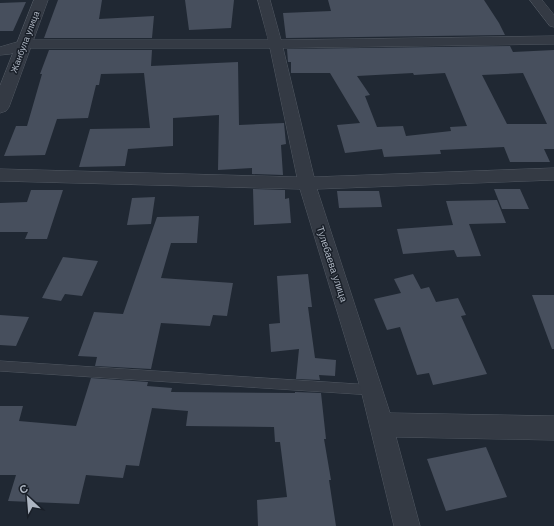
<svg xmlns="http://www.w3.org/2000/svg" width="554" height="526" viewBox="0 0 554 526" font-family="Arial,sans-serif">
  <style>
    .building { fill: #474f5d; fill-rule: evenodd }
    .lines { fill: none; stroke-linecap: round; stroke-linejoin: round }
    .service-casing { stroke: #515862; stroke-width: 1 }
    .minor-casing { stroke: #515862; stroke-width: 1 }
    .tertiary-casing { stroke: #515862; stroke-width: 1 }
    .service { fill: #343a44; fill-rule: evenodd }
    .minor { fill: #343a44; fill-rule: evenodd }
    .tertiary { fill: #343a44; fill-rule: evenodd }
    .labels { text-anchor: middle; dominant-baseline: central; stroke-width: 3; stroke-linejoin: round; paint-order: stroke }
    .far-street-label { font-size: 9px; fill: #adb5c1; stroke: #191f28 }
    .street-label { font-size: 10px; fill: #adb5c1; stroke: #191f28 }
  </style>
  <rect width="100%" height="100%" fill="#202833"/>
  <!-- building -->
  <path class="building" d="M58,0H102L99,19L154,16L152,38H44Z
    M185,0H234L231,28L189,30Z
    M328,0H484L499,23L505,35L286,38L283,13L331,11Z
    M26,2L13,31H0V3Z
    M510,46L513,52L554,50V149H544L550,162H510L504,147L440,150L441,154L384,157L382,149L345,153L337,125L360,123L330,73H291V62H288L287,49ZM413,73L414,75L445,73L467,126L450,127L451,131L406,136L403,126L377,127L365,96L370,95L357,76ZM523,73L547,124H507L482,75Z
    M49,50H152L151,66L238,62L239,125L284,123L286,144L281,145L283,175L252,174V168L218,170L219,115L173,118V146L128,149L125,166L79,167L90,129L150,128L144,73L101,74L99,85H96L88,118L57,119L45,155L4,156L16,126H27L42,74H40Z
    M253,189L285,190V199L289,198L291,223L254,225Z
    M494,189H520L529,209H502Z
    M31,190H63L47,239H25L28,232H0V203L27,202Z
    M337,191H379L382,207L339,208Z
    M155,197L151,224L127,225L132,198Z
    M497,200L506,223L469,224L481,256L457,257L454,250L403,254L397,229L453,225L446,201Z
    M199,216L197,243H171L161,278L233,283L227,316L213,315L210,326L161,323L151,369L95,366L97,357L78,356L94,312L123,314L157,217Z
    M63,257L98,261L82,296L65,294L61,301L42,298Z
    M308,274L312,307H308L315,358L336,360L335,376L319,375L320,380L296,379L299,349L271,352L269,324L280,323L277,276Z
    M413,274L421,289L429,287L436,302L458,298L466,315L461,316L487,374L433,385L429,373L417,375L400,327L387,330L374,299L401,293L394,279Z
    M532,295H554V349H552Z
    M0,315L29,317L16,346L0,345Z
    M91,378L148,382L147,386L172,388L171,392L295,393V392L321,393L326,439H324L331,480H329L336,526H258L257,500L287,497L280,442H275L274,427L186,426L188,411L152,408L139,466L126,465L123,478L86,475L79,504L8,501L16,475H0V406H23L19,421L76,426Z
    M486,447L507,497L446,511L427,459Z"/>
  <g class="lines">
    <defs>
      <path id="service" d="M0,361L372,385L376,386L377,390L376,394L372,395L0,371Z"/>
      <path id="minor" d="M258,0H270L281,40L554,36V44L283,48L314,177L554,168V180L317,189L390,413L554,416V440L396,437L420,526H394L361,390L300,189L0,181V169L297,177L270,48H26L10,54L0,55V47L24,40H268Z
        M530,0H542L554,15V27L550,26Z"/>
      <path id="tertiary" d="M34,0H48L9,107L6,111L0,113V86Z"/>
    </defs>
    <!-- service casing -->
    <use href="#service" class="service-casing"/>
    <!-- minor casing -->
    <use href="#minor" class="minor-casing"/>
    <!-- tertiary casing -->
    <use href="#tertiary" class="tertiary-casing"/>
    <!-- service -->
    <use href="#service" class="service"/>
    <!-- minor -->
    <use href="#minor" class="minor"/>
    <!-- tertiary -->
    <use href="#tertiary" class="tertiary"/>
  </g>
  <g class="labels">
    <!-- far-street labels -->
    <g class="far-street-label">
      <text transform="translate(25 42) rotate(-69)">Жанбула улица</text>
    </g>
    <!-- street labels -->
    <g class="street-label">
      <text transform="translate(332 264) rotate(72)">Тулебаева улица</text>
    </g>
  </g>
  <!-- north arrow -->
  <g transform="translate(28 498) rotate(334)" stroke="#191f28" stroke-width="3" paint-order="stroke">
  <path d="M0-3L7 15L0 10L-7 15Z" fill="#adb5c1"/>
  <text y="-6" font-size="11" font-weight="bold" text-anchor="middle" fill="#adb5c1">С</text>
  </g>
</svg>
